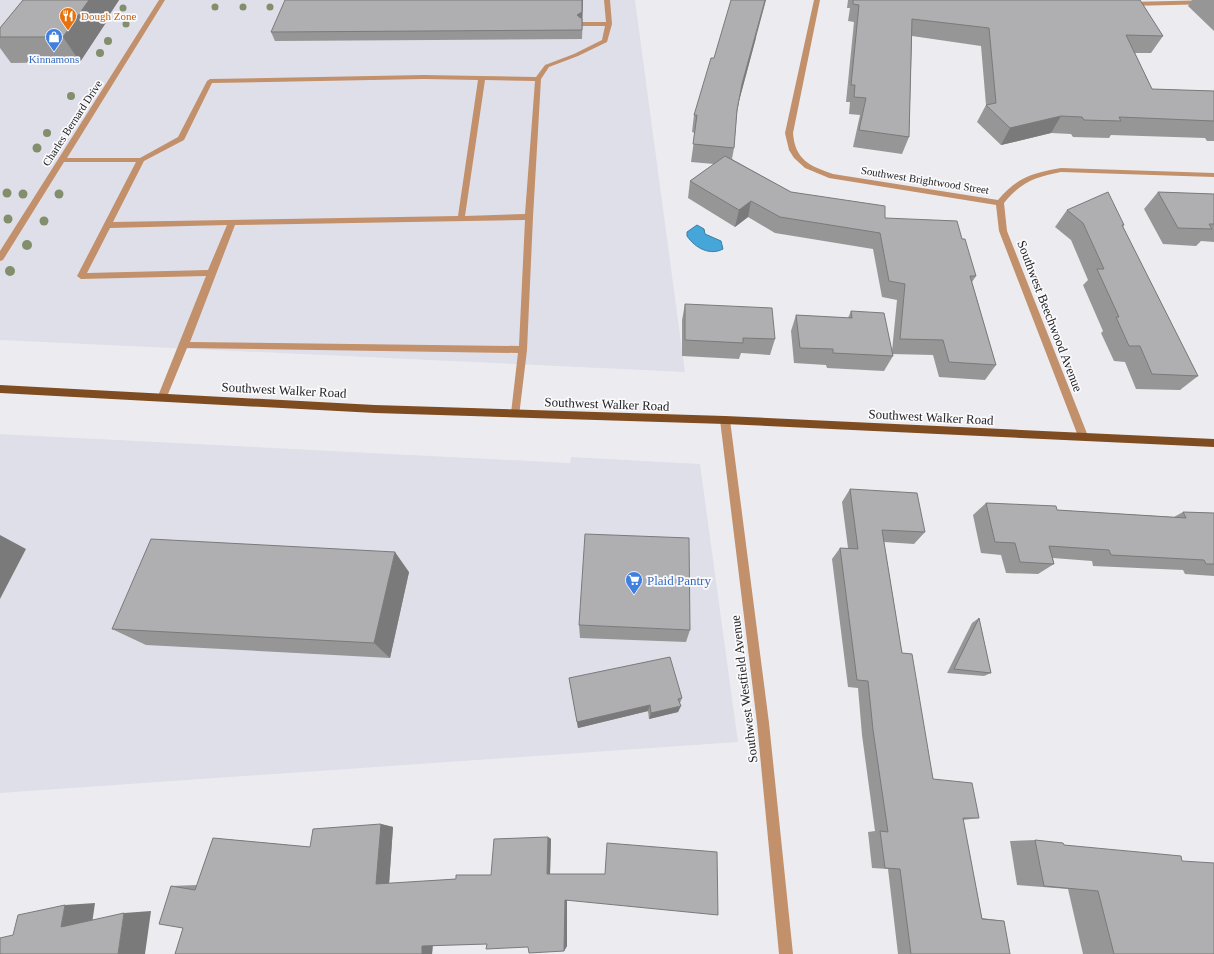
<svg xmlns="http://www.w3.org/2000/svg" width="1214" height="954" viewBox="0 0 1214 954" font-family="'Times New Roman',serif">
  <style>
    .built { fill: #dfdfea }
    .water { fill: #46a5d9; stroke: #3c7ea3 }
    .lines { fill: none; stroke-linecap: round; stroke-linejoin: round }
    .minor { fill: #c2906a; fill-rule: evenodd }
    .major { fill: #7f4c21; fill-rule: evenodd }
    .tree { fill: #838e6d }
    .wall { fill: #969697 }
    .shaded-wall { fill: #7a7a7b }
    .building { fill: #afaeb0; stroke: #7a7a7b }
    .labels { text-anchor: middle; dominant-baseline: central; stroke-width: 3.5; stroke-linejoin: round; paint-order: stroke }
    .far-food-label { font-size: 11px; fill: #c56008; stroke: #fafafd; text-anchor: start }
    .far-shop-label { font-size: 11px; fill: #366cbe; stroke: #fafafd }
    .far-street-label { font-size: 11px; fill: #232324; stroke: #fafafd }
    .street-label { font-size: 13px; fill: #232324; stroke: #fafafd }
    .shop-label { font-size: 13px; fill: #366cbe; stroke: #fafafd; text-anchor: start }
  </style>
  <rect width="100%" height="100%" fill="#ececf0"/>
  <!-- built -->
  <path class="built" d="M0,0H635L685,372L0,340Z
    M0,434L570,463L571,457L700,464L738,742L0,793Z"/>
  <!-- water -->
  <path class="water" d="M697,225L704,229L705,234L721,241L723,249C710,256 695,248 687,236V232Z"/>
  <g class="lines">
    <!-- minor -->
    <path class="minor" d="M159,0H165L67,158H140L178,137L207,81L210,79L424,75L536,77L545,65L574,54L602,40L605,26H582L579,24L582,22H606L604,0H610L612,24L607,42L578,56L549,67L541,79L533,217L527,350L519,416H513L511,413L518,353L187,348L166,399H160L158,396L206,276L81,279L77,276L136,162H64L3,260L0,261V251ZM424,79L478,80L458,216L113,222L144,161L184,140L212,83ZM485,80L535,81L525,214L465,216ZM525,220L519,346L190,342L235,225ZM227,225L208,270L87,273L110,228Z
      M814,0H820L793,133C795,160 810,166 833,174L998,200C1017,177 1033,173 1061,168L1214,173V177L1061,172C1035,177 1021,182 1004,203L1007,231L1088,436L1086,439H1080L1078,436L999,231L996,205L829,178L805,168L794,158L789,150L785,133Z
      M1214,0V4L1129,6L1126,4L1129,2Z
      M725,416L728,417L730,420L769,723L793,954H779L757,723L720,420L722,417Z"/>
    <!-- major -->
    <path class="major" d="M0,385L375,405L725,416L1214,439V447L725,424L375,413L0,393Z"/>
  </g>
  <!-- trees -->
  <g class="tree">
    <circle cx="215" cy="7" r="3.5"/>
    <circle cx="243" cy="7" r="3.5"/>
    <circle cx="270" cy="7" r="3.5"/>
    <circle cx="123" cy="8" r="3.5"/>
    <circle cx="126" cy="24" r="3.5"/>
    <circle cx="108" cy="41" r="4"/>
    <circle cx="100" cy="53" r="4"/>
    <circle cx="71" cy="96" r="4"/>
    <circle cx="47" cy="133" r="4"/>
    <circle cx="37" cy="148" r="4.5"/>
    <circle cx="7" cy="193" r="4.5"/>
    <circle cx="23" cy="194" r="4.5"/>
    <circle cx="59" cy="194" r="4.5"/>
    <circle cx="8" cy="219" r="4.5"/>
    <circle cx="44" cy="221" r="4.5"/>
    <circle cx="27" cy="245" r="5"/>
    <circle cx="10" cy="271" r="5"/>
  </g>
  <!-- wall -->
  <path class="wall" d="M23,0H119L106,20L107,21L80,62L11,63L0,48V28Z
    M848,0H1140L1163,36L1151,53H1135L1152,89L1214,91V141H1207L1205,138L1111,135L1109,138L1073,137L1071,134L1051,133L1001,145L977,122L986,105L981,46L912,36L909,137L902,154L853,147L860,115L849,114L850,102H846L854,22L848,21L850,8H847Z
    M1192,0H1214V31L1188,6Z
    M582,20V39L275,41L271,32Z
    M756,38L739,101L737,113L734,148L732,159L791,192L962,239L976,276L972,282L996,365L985,380L939,377L933,355L892,354L893,356L884,371L827,368L826,365L794,363L791,331L796,315L848,318L851,311L892,351L897,300L882,297L873,249L775,233L748,217L735,227L688,198L690,181L714,164L691,162L695,133L692,132L694,115L714,58Z
    M1158,192L1214,194V242L1201,241L1196,246L1163,244L1144,209Z
    M1067,210L1124,225L1123,227L1198,376L1180,390L1136,389L1125,362L1114,361L1101,333L1103,331L1083,285L1088,280L1071,240L1055,227Z
    M685,304L775,339L770,355L741,353L739,359L682,356V320Z
    M850,489L925,532L914,544L884,542L902,653L933,779L979,818L963,820L982,918L1004,921L1010,954H898L888,869L872,868L868,832L875,831L862,735L858,688L848,687L832,559L840,548H848L842,502Z
    M986,503L1057,510L1174,517L1183,512L1214,513V576L1185,574L1183,570L1093,566L1092,561L1053,558L1054,564L1038,574L1006,573L1001,555L981,553L973,515Z
    M409,572L390,658L146,645L112,629Z
    M979,618L991,673L984,676L947,673L972,623Z
    M579,625L690,630L686,642L580,638Z
    M569,678L682,698L680,703L678,712L649,719L648,711L578,728Z
    M381,824L393,827L389,884L456,879V875H491L548,837L551,839L550,874H605L717,852L567,901V946L564,951L528,947L487,944L433,945L432,954H175L183,928L171,886L197,885L213,838L310,847Z
    M1035,840L1064,845L1182,861L1214,954H1083L1068,889L1017,885L1010,841Z"/>
  <!-- shaded-wall -->
  <path class="shaded-wall" d="M89,0H119L106,20L107,21L80,62L63,37Z
    M582,0H583L582,39V30L577,15Z
    M765,0H766L739,101L734,127L742,84Z
    M1061,116L1051,133L1001,145L1010,128Z
    M751,201L748,217L735,227L739,210Z
    M0,535L26,549L0,599Z
    M395,552L409,572L390,658L374,643Z
    M650,705L648,711L578,728L577,722Z
    M681,706L678,712L649,719L651,713Z
    M381,824L393,827L389,884H376Z
    M548,837L551,839L550,874H547Z
    M567,899V946L564,951L565,900Z
    M95,903L92,924L61,927L65,905Z
    M151,911L145,954H118L124,913Z
    M433,941L432,954H422V946Z"/>
  <!-- building -->
  <path class="building" d="M23,0H89L63,37H0V28Z
    M285,0H582V12L577,15L582,19V30L271,32Z
    M731,0H765L742,84L737,110L734,148L693,144L697,115H694L711,58H714Z
    M853,0H1140L1163,36L1126,35L1152,89L1214,91V121L1119,117L1121,121L1084,120L1082,117L1061,116L1010,128L986,105L996,103L989,28L912,19L909,137L859,130L866,98L854,97L855,85H851L859,5L853,4Z
    M725,156L791,192L885,206V218L957,221L962,239H965L976,276H970L996,365L949,362L943,340L900,339L905,284L889,281L880,233L780,217L751,201L739,210L690,181Z
    M1108,192L1124,225H1122L1198,376L1152,374L1140,346H1129L1116,317H1119L1097,269H1104L1083,223L1067,210Z
    M1158,192L1214,194V224H1209L1212,229L1178,228Z
    M685,304L772,308L775,339L743,338V343L685,340Z
    M851,311L884,313L893,356L833,353V349L800,348L796,315L852,318Z
    M850,489L917,493L925,532L882,530L902,653L912,654L933,779L972,783L979,818H963L982,919L1004,921L1010,954H911L900,869L885,868L880,831L888,832L873,730L868,681L857,680L840,548L858,549Z
    M986,503L1056,506L1057,510L1186,518L1183,512L1214,513V564H1206L1204,560L1111,555L1109,550L1049,546L1054,564L1020,562L1015,543L995,542Z
    M585,534L689,538L690,630L579,625Z
    M151,539L395,552L374,643L112,629Z
    M979,618L991,673L954,669Z
    M670,657L682,698L678,699L681,706L651,713L650,705L577,722L569,678Z
    M381,824L376,884L456,879V875H491L494,839L548,837L547,874H605L607,843L717,852L718,915L565,900L564,951L529,953L528,947L486,949L487,944L422,946V954H175L183,928L159,924L171,886L195,890L213,838L310,847L313,829Z
    M1035,840L1063,843L1064,845L1181,856L1182,861L1214,863V954H1114L1098,891L1044,886Z
    M65,905L61,927L124,913L118,954H0V938L13,935L18,915Z"/>
  <!-- icons -->
  <defs>
    <symbol id="restaurant-pin" viewBox="-11 -11 22 30"><path d="M0 17L-7.5 6A9.5 9.5 0 1 1 7.5 6Z" fill="#e8710a" stroke="#fafafd"/><path d="M-5-6h1v4h1v-4h1v4h1v-4h1v5L-1.5 .5V6h-2V.5L-5-1ZM5-6V6H3V1.5H1.5Q1.5-4 5-6Z" fill="#fff"/></symbol>
    <symbol id="shop-pin" viewBox="-11 -11 22 30"><path d="M0 17L-7.5 6A9.5 9.5 0 1 1 7.5 6Z" fill="#3f7fe0" stroke="#fafafd"/><path d="M-5-2.5h2.3a2.7 3.5 0 0 1 5.4 0H5L5.5 6h-11ZM-1.5-2.5h3a1.5 2.3 0 0 0-3 0Z" fill="#fff"/></symbol>
    <symbol id="supermarket-pin" viewBox="-11 -11 22 30"><path d="M0 17L-7.5 6A9.5 9.5 0 1 1 7.5 6Z" fill="#3f7fe0" stroke="#fafafd"/><path d="M-6-5.5h2.5l.6 2H6L4.5 2H-2.5L-4.4-4H-6ZM-1.5 3.2a1.3 1.3 0 1 0 .1 0ZM3 3.2a1.3 1.3 0 1 0 .1 0Z" fill="#fff"/></symbol>
  </defs>
  <g fill-rule="evenodd">
    <use href="#restaurant-pin" x="58" y="6" width="20" height="27"/>
    <use href="#shop-pin" x="44" y="27" width="20" height="27"/>
    <use href="#supermarket-pin" x="624" y="570" width="20" height="27"/>
  </g>
  <g class="labels">
    <!-- far-food labels -->
    <g class="far-food-label">
      <text x="81" y="16">Dough Zone</text>
    </g>
    <!-- far-shop labels -->
    <g class="far-shop-label">
      <text x="54" y="59">Kinnamons</text>
    </g>
    <!-- far-street labels -->
    <g class="far-street-label">
      <text transform="translate(72 123) rotate(-57)">Charles Bernard Drive</text>
      <text transform="translate(925 180) rotate(9)">Southwest Brightwood Street</text>
    </g>
    <!-- street labels -->
    <g class="street-label">
      <text transform="translate(1050 316) rotate(69)">Southwest Beechwood Avenue</text>
      <text transform="translate(284 390) rotate(3)">Southwest Walker Road</text>
      <text transform="translate(607 404) rotate(2)">Southwest Walker Road</text>
      <text transform="translate(931 417) rotate(3)">Southwest Walker Road</text>
      <text transform="translate(744 689) rotate(-97)">Southwest Westfield Avenue</text>
    </g>
    <!-- shop labels -->
    <g class="shop-label">
      <text x="647" y="580">Plaid Pantry</text>
    </g>
  </g>
</svg>
